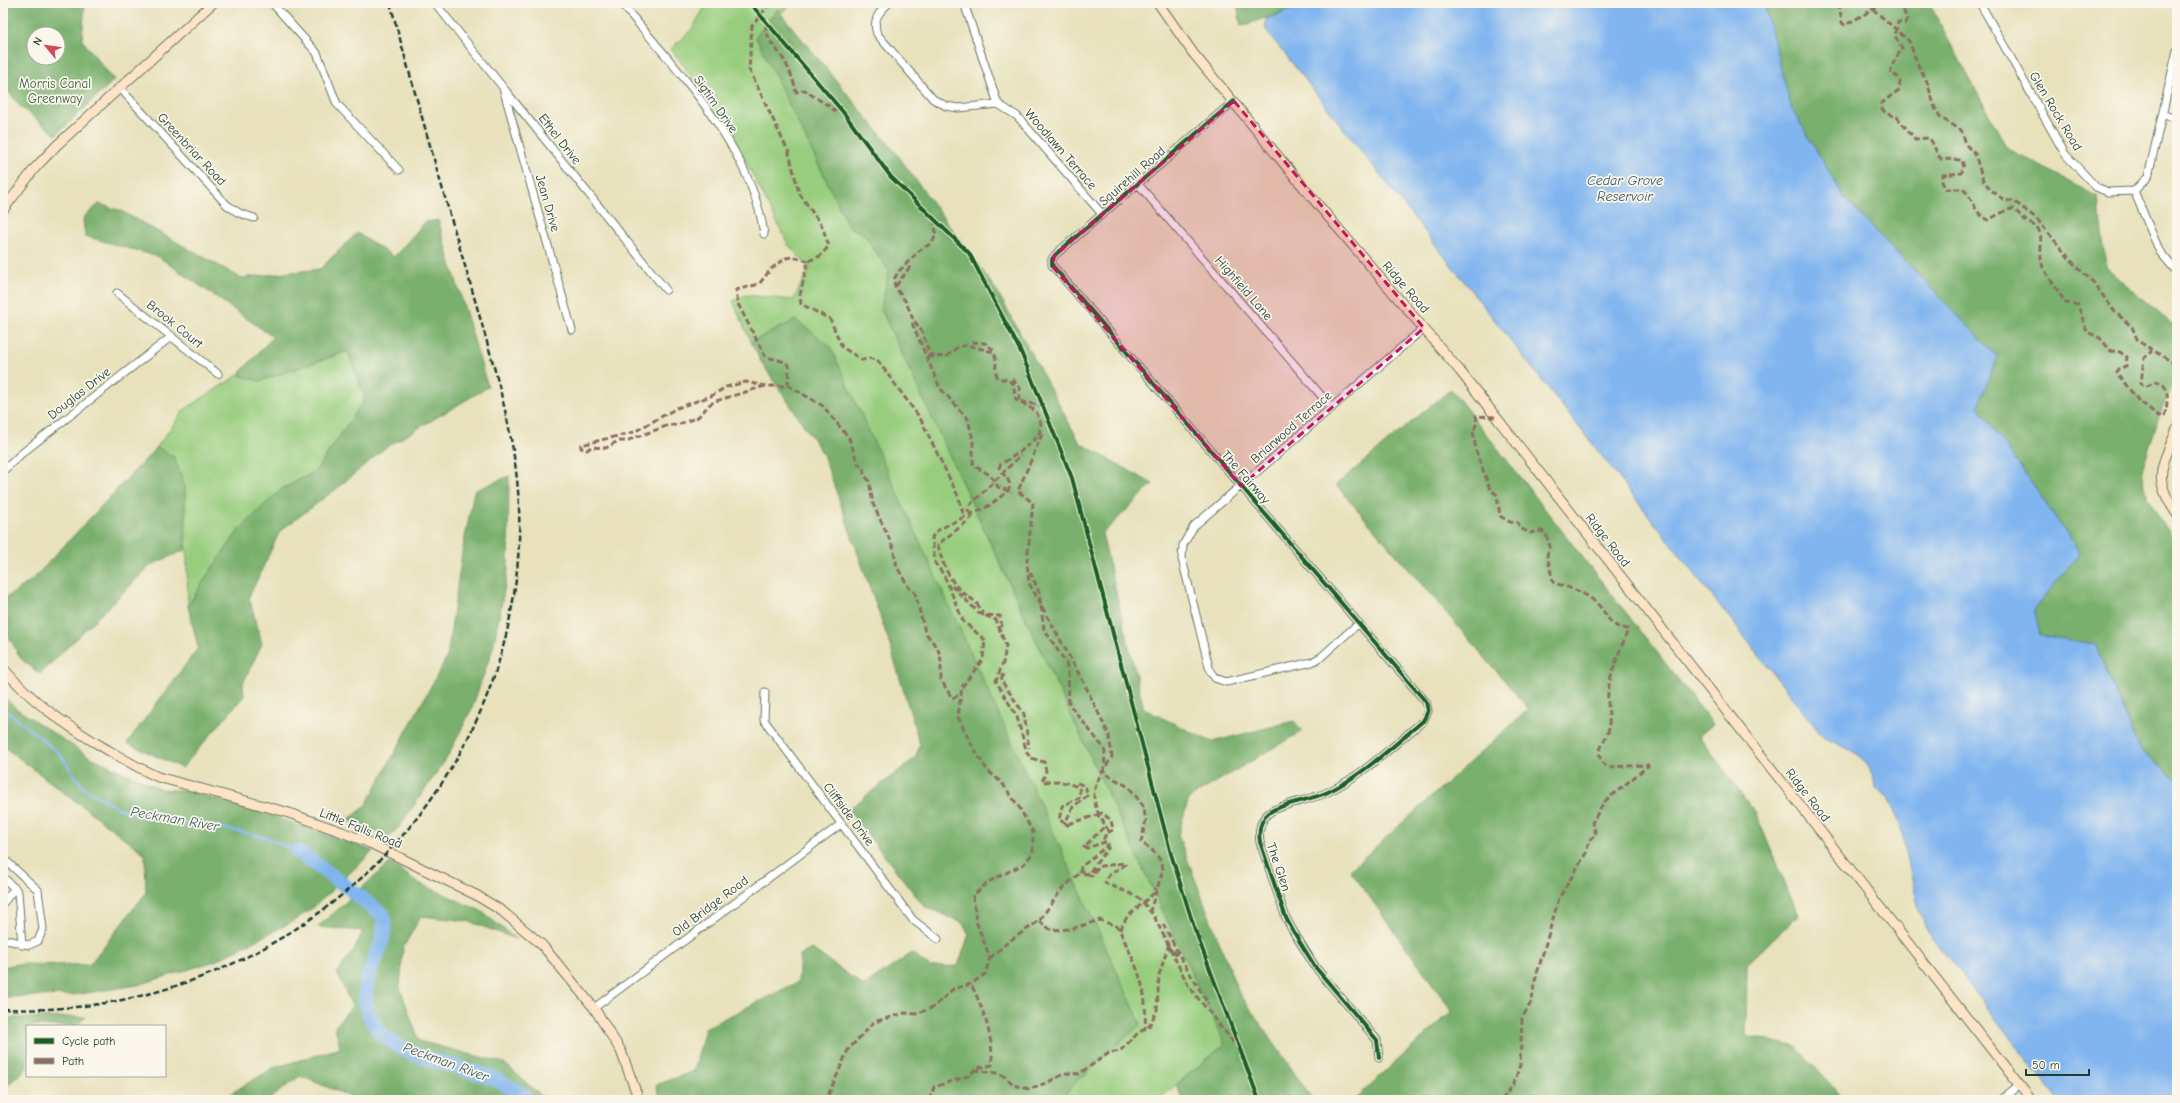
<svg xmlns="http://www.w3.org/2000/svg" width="2180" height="1103" viewBox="0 0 2180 1103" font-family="'Comic Neue',sans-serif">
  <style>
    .green { fill: #98cd7e; stroke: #5c8559 }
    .forest { fill: #7ab06d; stroke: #4c7650; fill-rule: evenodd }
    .water { fill: #81b5ef; stroke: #507992 }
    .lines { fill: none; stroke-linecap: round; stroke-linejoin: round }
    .stream { stroke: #81b5ef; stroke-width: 2.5 }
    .river { stroke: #81b5ef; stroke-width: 15 }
    .street-casing { stroke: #657664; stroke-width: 9 }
    .secondary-casing { stroke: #657664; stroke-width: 11 }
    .street { stroke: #fff; stroke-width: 7 }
    .secondary { stroke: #fee4c6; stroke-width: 9 }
    .rail { stroke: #1f3d34; stroke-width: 2.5; stroke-dasharray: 6 3; stroke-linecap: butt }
    .quiet { stroke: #8d6e63; stroke-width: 3; stroke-dasharray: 6 3; stroke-linecap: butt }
    .cycleway-casing { stroke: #fbf7ec; stroke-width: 6 }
    .cycleway { stroke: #1b5e20; stroke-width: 4 }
    .marked { fill: #c2185b; fill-opacity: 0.2; stroke: #c2185b; stroke-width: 3; stroke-dasharray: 8 5; stroke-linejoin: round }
    .labels { text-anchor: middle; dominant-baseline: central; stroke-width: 3.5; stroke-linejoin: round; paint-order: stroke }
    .park-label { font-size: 13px; fill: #3d6146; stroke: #fbf7ec }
    .street-label { font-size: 13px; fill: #1f3d34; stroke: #fbf7ec }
    .water-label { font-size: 14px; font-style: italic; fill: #385b63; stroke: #fbf7ec }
  </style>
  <rect width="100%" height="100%" fill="#fbf7ec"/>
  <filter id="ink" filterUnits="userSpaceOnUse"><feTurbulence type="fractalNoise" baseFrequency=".025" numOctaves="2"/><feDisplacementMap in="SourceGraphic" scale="8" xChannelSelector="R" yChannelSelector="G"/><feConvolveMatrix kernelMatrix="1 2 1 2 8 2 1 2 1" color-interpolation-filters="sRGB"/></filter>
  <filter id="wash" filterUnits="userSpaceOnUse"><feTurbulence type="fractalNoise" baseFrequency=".012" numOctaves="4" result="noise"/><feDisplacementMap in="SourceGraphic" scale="16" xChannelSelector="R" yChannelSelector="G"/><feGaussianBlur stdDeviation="0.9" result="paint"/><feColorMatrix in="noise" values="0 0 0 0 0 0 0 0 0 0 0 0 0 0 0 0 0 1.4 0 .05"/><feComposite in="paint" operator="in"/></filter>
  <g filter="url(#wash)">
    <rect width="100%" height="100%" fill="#e8e1bc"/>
    <!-- green -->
    <path class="green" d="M707,3H793L781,13L778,9L849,227L863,233L889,271L881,309L1225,1044L1158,1100H1060L1078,1080L796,320L751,342L733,301L746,295L793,300L810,268L789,246L743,156L685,67L671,49L692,29Z
      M348,351L365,399L316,471L280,490L210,571L188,606L185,486L157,447L184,410L238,375L260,381Z"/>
    <!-- forest -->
    <path class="forest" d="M9,3H85L82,40L114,80L56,135L21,107L3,85V32L6,28ZM34,34H58V58H34Z
      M1237,3H1305L1302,6L1241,26Z
      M1764,3H1929L2007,148L2098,197L2106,267L2177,329V373L2159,416L2142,471L2148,499L2177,545V780L2140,750L2095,644L2040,635L2034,609L2080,553L1978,406L1997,356L1845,199L1791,107Z
      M777,9L896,153L997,291L1080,443L1153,484L1102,534L1144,709L1212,742L1294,721L1302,731L1189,798L1178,835L1238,991L1313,1100H1183L1176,1085L1225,1044L881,309L889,271L863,233L849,227L756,37Z
      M99,204L121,211L241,278L320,269L357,233L394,257L425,222L438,220L488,387L385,448L335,490L280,531L249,597L262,644L243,683L244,696L182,768L127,743L198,648L188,606L210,571L239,530L280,490L316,471L365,398L348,351L260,381L238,375L273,337L159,257L85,236L83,218Z
      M796,320L830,346L1141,1024L1078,1080L1060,1100H661L656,1085L694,1071L705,1028L798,982L800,955L812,949L864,986L912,953L930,967L958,966L969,934L962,923L924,906L848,810L915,758L920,745L888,639L823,454L760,360L751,342Z
      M1451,389L1713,724L1699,736L1756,814L1798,915L1747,964L1746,1036L1796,1047L1845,1100H1354L1452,1011L1350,870L1529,709L1336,485Z
      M157,447L174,457L185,486V550L151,565L40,674L21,659L3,626V600L32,580Z
      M509,476L508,570L493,648L472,708L448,756L399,827L389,837L348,820L365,807L447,657L462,553L474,491Z
      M3,696L17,709L88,756L161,789L186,791L261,812L373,851L314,907L292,922L215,961L138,985L73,995L3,997V967L18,964L89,965L146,893L145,854L3,746Z
      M390,863L419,883L481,911L516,939L468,921L421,916L403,948L400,988L419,1041L504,1063L546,1100H359L300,1076L268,1100H220L273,1068L340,1048L335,1027L352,1006L337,973L354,950L363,931L318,927Z
      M86,1017L76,1026H27V1068L3,1089V1018Z"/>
    <!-- water -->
    <path class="water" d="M1305,3H1764L1791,107L1845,199L1997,356L1978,406L2080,553L2034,609L2040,635L2095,644L2140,750L2177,780V1100H2058L1925,927L1916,897L1900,824L1888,797L1875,788C1872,756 1849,749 1824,738L1266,30V19L1302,6Z"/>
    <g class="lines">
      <!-- stream -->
      <path class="stream" d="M3,708L59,753L83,787L116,807L143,817L212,826L264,837L297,851"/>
      <!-- river -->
      <path class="river" d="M297,851L347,887
        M353,892L383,915C384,920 385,925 384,930C381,955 362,975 366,1003C378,1072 486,1056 527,1100"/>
    </g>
  </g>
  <g filter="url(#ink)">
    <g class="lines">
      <defs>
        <path id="street" d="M272,3L317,53L337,104L399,170
          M435,3L666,290
          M621,3C676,69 752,147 764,234
          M889,3C879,12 872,20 877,34L933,99L946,106L958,108L998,104L1017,116L1102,214
          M964,3L998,104
          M1980,3L2065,154L2096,187L2108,192L2134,191L2148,177L2177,50
          M119,87L227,205L239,213L254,218
          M503,88L572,330
          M1234,101L1056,254L1052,259V265L1426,702L1428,711L1423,721C1393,746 1363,775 1328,792C1312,800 1283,803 1270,812C1261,819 1258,830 1260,842L1286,918L1293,931L1316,968L1377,1040L1379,1058
          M2164,115L2177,119
          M1138,184L1332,408
          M2134,191L2160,252L2177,272
          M117,293L218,374
          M3,471L21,454L172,336
          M1359,623L1321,657L1312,662L1226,682L1215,678L1210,671L1182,559L1183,545L1194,526L1424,328
          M765,692L764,720L913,920L938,939
          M3,858L38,890L43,929L38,941L29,945L3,939
          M3,877L18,892L22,945
          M3,903L15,888
          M594,1008L841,824
          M2001,1100L2019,1085"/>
        <path id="secondary" d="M1158,3L1193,53L1314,200L1460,371L2031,1100
          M3,210L35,168L57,145L213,3
          M2177,429C2162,467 2151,477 2177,514
          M3,668C31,701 64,724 101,746C120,757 138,768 158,777L286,812L342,832L370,843L476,895L502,911L542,945L594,1008L621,1051L639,1100"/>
      </defs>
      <!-- street casing -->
      <use href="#street" class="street-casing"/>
      <!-- secondary casing -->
      <use href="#secondary" class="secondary-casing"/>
      <!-- street -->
      <use href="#street" class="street"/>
      <!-- secondary -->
      <use href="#secondary" class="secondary"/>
      <!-- rail -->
      <path class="rail" d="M3,1009C284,1022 529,792 519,507C516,431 491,358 471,286C443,192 416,97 390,3"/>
      <!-- quiet -->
      <path class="quiet" d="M770,3L752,26L749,69L789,153L799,193L822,226L829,246L820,256L808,261L800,295L801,304L830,319L842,347L862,360L869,358L878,361L920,418L959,498L964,517L938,530L932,537L935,563L944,575L963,621L985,640L983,659L962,687L958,717L970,742L987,770L1002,783L1019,807L1033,832V853L1024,864L988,882L973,896L976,921L990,958L985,974L971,984L953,989L934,1007L916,1014L905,1013L874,1022L848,1050L826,1100
        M1839,3L1842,23L1845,25L1872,10L1878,3
        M1866,3L1909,41L1918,65L1927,82L1935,108L1941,118L1961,130L1967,146L1975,154L1983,180L1990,189L2004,200L2015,202L2036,218L2074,264L2093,282L2115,312L2132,327L2138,341L2177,365
        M1898,3L1903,9L1907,19L1905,23L1898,22L1895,36L1902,48L1891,67V74L1897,76L1900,82L1899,90C1893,94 1887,99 1881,104L1882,109L1887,114L1897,117L1915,139L1929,138C1935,145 1935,152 1941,159L1962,160L1964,168L1961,173L1943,175L1942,182L1946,189H1963C1974,199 1974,214 1988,220L2007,210L2014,209L2027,222L2037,227C2045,238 2037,257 2044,269C2051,280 2058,292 2066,303L2078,305L2087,332L2100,338L2111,351L2120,352L2127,357L2126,366L2118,369L2116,372L2138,400L2159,416H2164C2167,410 2169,391 2165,387C2163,384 2159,383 2156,382L2145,387L2141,384L2144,358L2152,351
        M766,24C766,43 778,48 785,62C790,70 794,82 796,92L805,90C815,99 828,103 836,112
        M934,219L936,235L932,243L920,250L899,271L894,279L895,287L906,302L913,319L923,333L929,354L936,356
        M896,286L912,264
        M912,323L940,388L968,419L973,440V463L976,467L990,475L998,487L1012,492
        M972,342L985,343L995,351
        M928,357L947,356L958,347L967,345L993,352C1000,361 992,369 998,378L1008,380L1013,384L1016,400L1036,411L1041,424L1039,435L1020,452L1001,464L999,467C1002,476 1014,480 1008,491L987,507L960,519
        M1012,379L1020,388L1019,401L1043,406
        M765,386L716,401L710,404L698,417L677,425H669L626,441H618L606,448L591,447L587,450L581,448V445L634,432L677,408L711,396L726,387L746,382L765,386H789L823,406L849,438L858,464L863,467L864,474L869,481L873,504L893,547L897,567L909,588L915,593L925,632L938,649L941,660V680L952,698L960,695
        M788,386L789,366C784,359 773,360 765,356L738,304L736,290L759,284L771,269L786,258L793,257L808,261
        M1495,417L1476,416L1477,422L1473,432L1476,451L1490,489L1497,495L1500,516L1510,522L1518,523L1520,528L1530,533L1542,531L1546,534L1550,546L1547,555L1553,582C1567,588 1581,590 1593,600C1608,611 1606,627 1628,629C1621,650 1610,671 1608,693C1607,704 1610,716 1609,727C1608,741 1589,754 1608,767L1649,765
        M1042,434L1018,491L1033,503L1027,562L1029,583L1084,683L1109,735L1112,757C1092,787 1086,797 1108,830L1101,844
        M1030,572L1039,592L1044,629L1066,663L1068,671L1069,704L1103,747L1105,752L1104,773L1129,787L1143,806L1146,820L1141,842C1152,850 1160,854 1163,870L1150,911
        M952,586L979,613L996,620L1006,646L1003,663L996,681L1017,717L1027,753L1031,758L1044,762L1046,771L1042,782L1059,781L1076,786L1080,790L1079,798L1062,806L1059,820L1068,824L1097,815L1103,820L1104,825L1103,828L1084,847L1087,848L1105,842H1108V845L1081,867L1080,872L1086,874L1101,866L1125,863V865L1109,875L1105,883L1136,896L1141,900L1154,916L1189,987L1235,1044
        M1002,627L1000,616L983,615C976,598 972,601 960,590C947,577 942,561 938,545C949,534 962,527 973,516L968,510L970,505L1021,455
        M1003,674L1001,680L1024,714L1029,748
        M1097,815L1102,813L1111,820L1113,830L1107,833
        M1069,826L1065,823L1073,807L1088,795L1085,786L1075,782
        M1098,868L1092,876L1088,874L1109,847
        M1039,921L1051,930L1071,929L1100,920L1118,927C1136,966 1148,984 1145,1029
        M1163,924L1181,958
        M1120,930L1127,917L1154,893L1156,888
        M990,958L1008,942L1039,921L1062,889L1083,870
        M974,1070L997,1073L1004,1076L1014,1085L1029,1089L1046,1083L1066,1073L1079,1074L1109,1053L1120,1051L1137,1034L1149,1026L1157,1010L1159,975L1168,947L1181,958L1208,1004
        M929,1100L934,1087L968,1076L977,1068L992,1065C993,1035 984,1011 971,984
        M1502,1100L1514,1083L1520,1065L1522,1018L1532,1001L1534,984L1559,898L1586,853L1589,841L1596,834L1592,823L1604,802L1649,765"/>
      <defs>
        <path id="cycleway" d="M750,3L843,112L891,177L969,253L1021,352L1072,478L1171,854L1194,927L1259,1100
          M1234,101L1056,254L1052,259V265L1426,702L1428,711L1423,721C1393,746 1363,775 1328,792C1312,800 1283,803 1270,812C1261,819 1258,830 1260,842L1286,918L1293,931L1316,968L1377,1040L1379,1058"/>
      </defs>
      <!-- cycleway casing -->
      <use href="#cycleway" class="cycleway-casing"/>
      <!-- cycleway -->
      <use href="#cycleway" class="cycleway"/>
    </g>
  </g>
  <!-- marked area -->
  <path class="marked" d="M1234,101L1424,328L1241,486L1053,267L1054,256Z"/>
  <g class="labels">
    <!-- park labels -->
    <g class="park-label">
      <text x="55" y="83">Morris Canal<tspan x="55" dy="15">Greenway</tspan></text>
    </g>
    <!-- street labels -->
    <g class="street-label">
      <text transform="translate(716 104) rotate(55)">Sigtim Drive</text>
      <text transform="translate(2056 111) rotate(59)">Glen Rock Road</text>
      <text transform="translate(560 139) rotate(52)">Ethel Drive</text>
      <text transform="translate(192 149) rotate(47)">Greenbriar Road</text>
      <text transform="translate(1061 149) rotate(49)">Woodlawn Terrace</text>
      <text transform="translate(1132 176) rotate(-41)">Squirehill Road</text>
      <text transform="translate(548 203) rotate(74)">Jean Drive</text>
      <text transform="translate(1406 287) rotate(49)">Ridge Road</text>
      <text transform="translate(1244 288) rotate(49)">Highfield Lane</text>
      <text transform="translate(175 324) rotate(39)">Brook Court</text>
      <text transform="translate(79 393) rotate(-38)">Douglas Drive</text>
      <text transform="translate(1291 427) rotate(-41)">Briarwood Terrace</text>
      <text transform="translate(1246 477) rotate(49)">The Fairway</text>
      <text transform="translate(1608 540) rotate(52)">Ridge Road</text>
      <text transform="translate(1808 795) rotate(52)">Ridge Road</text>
      <text transform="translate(849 814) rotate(53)">Cliffside Drive</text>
      <text transform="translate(361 828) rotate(22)">Little Falls Road</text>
      <text transform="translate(1279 867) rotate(71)">The Glen</text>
      <text transform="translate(710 906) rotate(-37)">Old Bridge Road</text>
    </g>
    <!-- water labels -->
    <g class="water-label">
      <text x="1625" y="180">Cedar Grove<tspan x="1625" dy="16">Reservoir</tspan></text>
      <text transform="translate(175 819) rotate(10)">Peckman River</text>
      <text transform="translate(446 1062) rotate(20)">Peckman River</text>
    </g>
  </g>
  <!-- margin -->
  <rect width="2180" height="1103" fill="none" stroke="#fbf7ec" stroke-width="16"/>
  <!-- legend -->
  <rect x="26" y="1025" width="140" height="52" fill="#fbf7ec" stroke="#a3ada2"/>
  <rect x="34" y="1038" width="20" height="6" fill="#1b5e20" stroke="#a3ada2"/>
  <text x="62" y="1045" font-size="12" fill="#1f3d34">Cycle path</text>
  <rect x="34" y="1058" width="20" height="6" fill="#8d6e63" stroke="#a3ada2"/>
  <text x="62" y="1065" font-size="12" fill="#1f3d34">Path</text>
  <!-- north arrow -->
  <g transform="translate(46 46) rotate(299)"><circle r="19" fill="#fbf7ec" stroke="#a3ada2"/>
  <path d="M0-3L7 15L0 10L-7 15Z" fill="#d1495b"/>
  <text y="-6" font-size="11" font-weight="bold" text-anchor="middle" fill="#1f3d34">N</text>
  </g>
  <!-- scale -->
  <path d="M2026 1069v6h63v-6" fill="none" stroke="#1f3d34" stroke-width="2"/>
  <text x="2032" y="1069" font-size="12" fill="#1f3d34" stroke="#fbf7ec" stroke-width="3" paint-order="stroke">50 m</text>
</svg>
